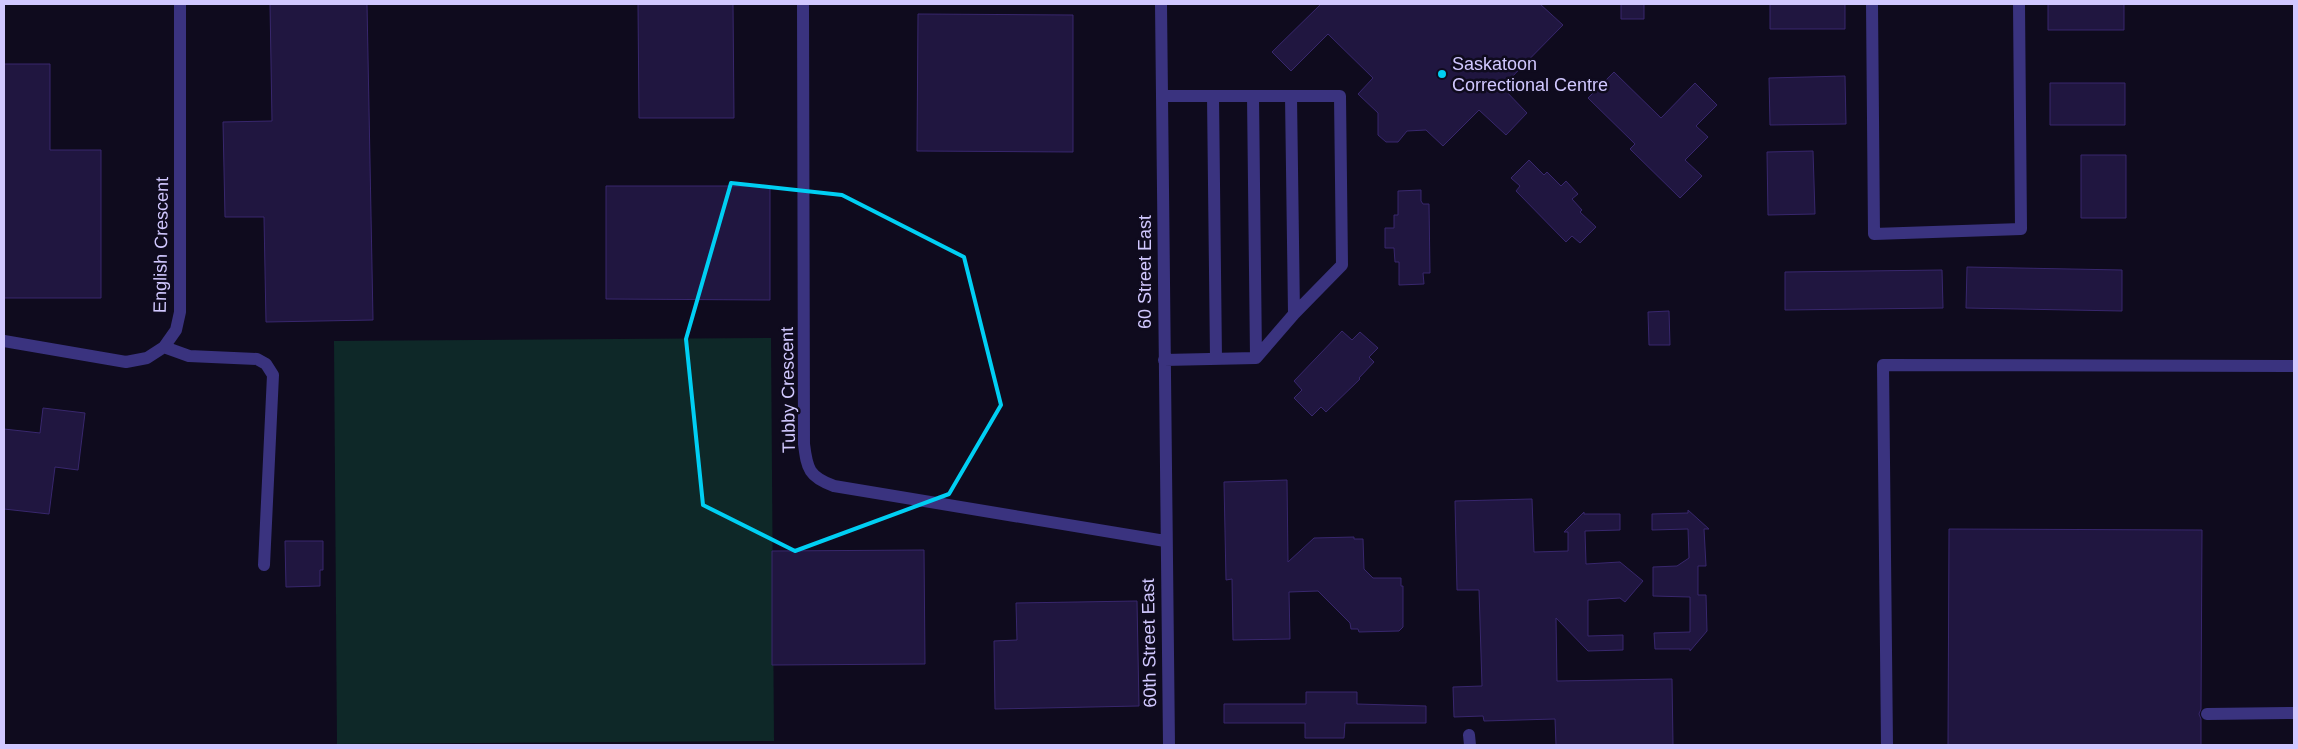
<svg xmlns="http://www.w3.org/2000/svg" width="2298" height="749" viewBox="0 0 2298 749" font-family="Arial,sans-serif">
  <style>
    .green { fill: #0e2828 }
    .building { fill: #201640; stroke: #38276d }
    .lines { fill: none; stroke-linecap: round; stroke-linejoin: round }
    .minor { stroke: #3a337f; stroke-width: 12 }
    .marked { fill: none; stroke: #00cff3; stroke-width: 4; stroke-linejoin: round }
    .poi-dot { fill: #00cff3; stroke: #0f0b1e; stroke-width: 2 }
    .labels { text-anchor: middle; dominant-baseline: central; stroke-width: 5; stroke-linejoin: round; paint-order: stroke }
    .poi-label { font-size: 18px; fill: #d1c8ff; stroke: #0f0b1e; text-anchor: start }
    .street-label { font-size: 18px; fill: #d1c8ff; stroke: #0f0b1e }
  </style>
  <rect width="100%" height="100%" fill="#0f0b1e"/>
  <!-- green -->
  <path class="green" d="M771,338L774,741L337,744L334,341Z"/>
  <!-- building -->
  <path class="building" d="M270,4H367L373,320L266,322L264,217H225L223,122L272,121Z
    M638,4H733L734,118H639Z
    M1321,4H1540L1563,25L1502,87L1527,113L1506,135L1479,110L1443,146L1426,130L1407,131L1398,142H1386L1378,135V113L1358,94L1373,78L1328,34L1291,71L1272,52Z
    M1621,4H1644V19H1621Z
    M1770,4H1845V29H1770Z
    M2048,4H2124V30H2048Z
    M918,14L1073,15V152L917,151Z
    M4,64H50V150H101V298H4Z
    M1614,72L1661,118L1695,83L1717,105L1696,126L1708,137L1685,160L1702,176L1680,198L1630,149L1635,144L1588,98Z
    M1845,76L1846,124L1770,125L1769,78Z
    M2050,83H2125V125H2050Z
    M1813,151L1815,214L1768,215L1767,152Z
    M2081,155H2126V218H2081Z
    M1529,160L1544,175L1547,172L1561,186L1566,181L1578,194L1572,199L1582,210L1580,212L1596,227L1580,243L1572,236L1566,242L1516,191L1520,186L1511,178Z
    M606,186H770V300L606,299Z
    M1421,190V201L1423,204H1429L1430,273H1423L1424,284L1399,285V262H1395L1394,248H1385V228H1394V215H1398V191Z
    M1967,267L2122,270V311L1966,308Z
    M1942,270L1943,308L1785,310V272Z
    M1669,311L1670,345H1649L1648,312Z
    M1342,331L1352,340L1360,332L1378,348L1369,357L1374,362L1359,378L1360,379L1326,412L1321,407L1312,416L1294,398L1302,390L1294,381Z
    M43,408L85,413L78,470L55,467L49,514L4,509V429L40,433Z
    M1287,480L1288,562L1314,538L1354,537V539H1363L1364,569L1373,578H1401V586H1403V627L1399,631L1359,632L1358,629H1351L1350,623L1318,591L1289,592L1290,639L1233,640L1232,579L1226,580L1224,482Z
    M1532,499L1534,552L1568,551V532H1564L1584,512V514H1620V530L1585,531L1586,564L1620,562L1643,581L1625,602L1620,598L1588,600V636L1623,635V650L1588,651L1556,618L1557,681L1672,679L1673,745H1556L1555,719L1484,721L1483,716L1454,717L1453,687L1482,686L1479,590H1457L1455,501Z
    M1688,510L1709,529H1704L1706,566H1698V595H1706L1707,631L1690,651V649H1655L1654,633L1690,632V597L1653,596V567L1677,566L1689,558L1688,529L1652,530V514L1688,513Z
    M1949,529L2202,530L2201,709L2199,714L2201,719V745H1948Z
    M285,541H323V570H320V586L286,587Z
    M924,550L925,664L772,665V551Z
    M1137,601L1139,706L995,709L994,641L1017,640L1016,603Z
    M1306,692H1357V704L1426,706V723H1345L1344,738H1305V723H1224V704H1306Z"/>
  <g class="lines">
    <!-- minor -->
    <path class="minor" d="M803,4L804,444C807,469 809,477 834,486L1165,541
      M1161,4L1169,745
      M1872,4L1874,234L2021,229L2019,4
      M1162,96H1340L1342,265L1294,314L1256,358L1164,360
      M1213,96L1216,359
      M1253,96L1256,358
      M1291,96L1294,314
      M4,341L126,362L147,358L164,347L176,330L180,312V4
      M164,347L189,356L257,359L266,364L273,375L264,565
      M2207,714L2294,713
      M1469,735L1470,745
      M1887,745L1883,365L2294,366"/>
  </g>
  <!-- marked area -->
  <path class="marked" d="M731,183L842,195L964,257L1001,405L949,494L795,551L703,505L686,339Z"/>
  <!-- markers -->
  <circle class="poi-dot" cx="1442" cy="74" r="5"/>
  <g class="labels">
    <!-- poi labels -->
    <g class="poi-label">
      <text x="1452" y="64">Saskatoon<tspan x="1452" dy="21">Correctional Centre</tspan></text>
    </g>
    <!-- street labels -->
    <g class="street-label">
      <text transform="translate(161 245) rotate(-89)">English Crescent</text>
      <text transform="translate(1145 272) rotate(-90)">60 Street East</text>
      <text transform="translate(788 390) rotate(-91)">Tubby Crescent</text>
      <text transform="translate(1149 643) rotate(-91)">60th Street East</text>
    </g>
  </g>
  <!-- border -->
  <rect width="2298" height="749" fill="none" stroke="#d1c8ff" stroke-width="10"/>
</svg>
